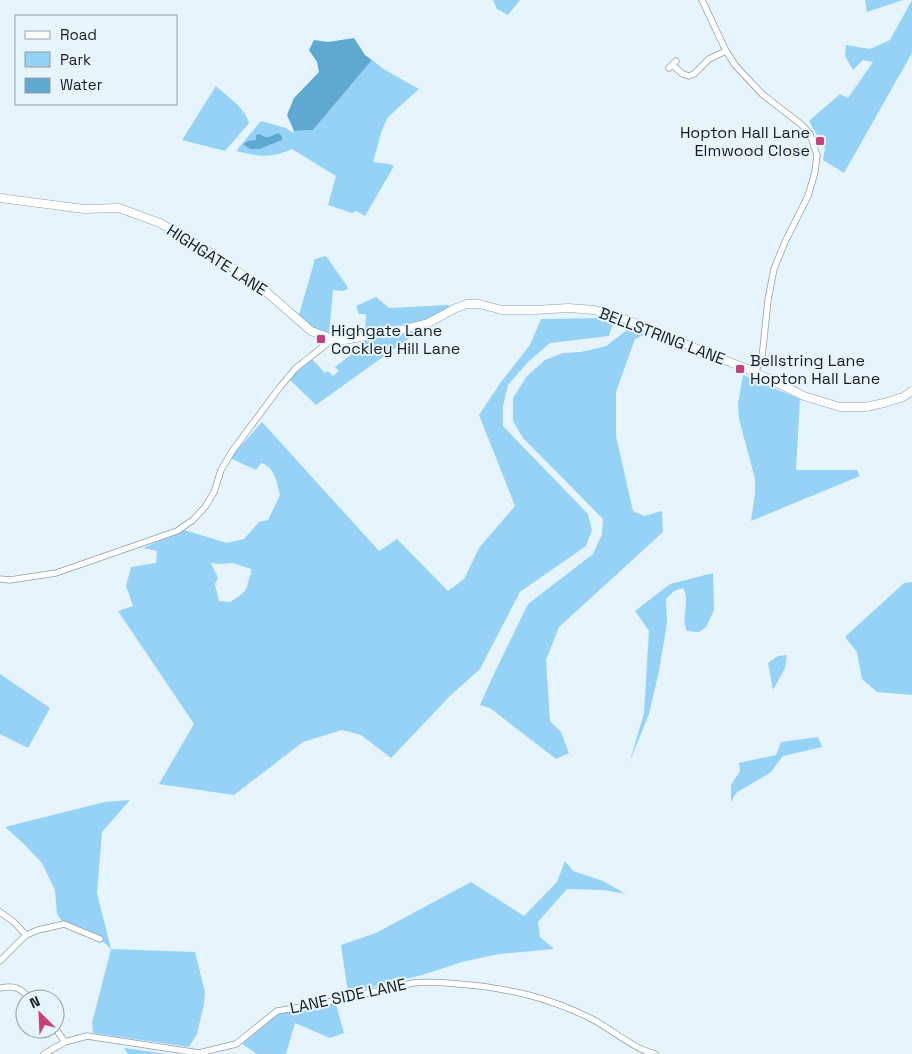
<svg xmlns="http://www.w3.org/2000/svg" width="912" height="1054" viewBox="0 0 912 1054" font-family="'Space Grotesk',sans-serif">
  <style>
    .green { fill: #95d2f5; fill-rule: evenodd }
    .water { fill: #5fa9d1 }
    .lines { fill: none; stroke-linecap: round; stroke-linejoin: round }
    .minor-casing { stroke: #919ea6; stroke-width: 7 }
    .major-casing { stroke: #919ea6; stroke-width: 9 }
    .minor { stroke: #fff; stroke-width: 5.5 }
    .major { stroke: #fff; stroke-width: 8 }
    .poi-dot { fill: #c73f7a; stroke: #e6f5fd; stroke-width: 2 }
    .labels { text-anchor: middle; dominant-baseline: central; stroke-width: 4; stroke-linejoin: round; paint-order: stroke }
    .poi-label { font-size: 16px; fill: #171d1f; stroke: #e6f5fd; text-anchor: start }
    .street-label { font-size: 16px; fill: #171d1f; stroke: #e6f5fd }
  </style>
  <rect width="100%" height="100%" fill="#e6f5fd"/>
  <!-- green -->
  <path class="green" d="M493,0H520L508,15L497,9Z
    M865,0H903L867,12Z
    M912,0V53L844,173L823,160L825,149L809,121L840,94L848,98L873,62L863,60L853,70L845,56L846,45L870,49L890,40Z
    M372,60L385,70L419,89L388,117L382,130L373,162L389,164L394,166L365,216L356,211L352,213L328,205L336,176L292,149C270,159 259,156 236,151L261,121L286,128L293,133L294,131L313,130Z
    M216,86C227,96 246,109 249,123L225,151L182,140Z
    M326,256L347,286L348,289L343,291L333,290L329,334L313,328L299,315L315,259Z
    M376,297L389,308L448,305L450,308L425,320L365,332L366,314H359L356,306Z
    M603,318L613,323L609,336L550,343L528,362L508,385L503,406V426L588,514L592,530L586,546L520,592L480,669L450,696L391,758L361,735L342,730L303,742L234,795L159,784L194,724L118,611L133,606L126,586L131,567L156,563L157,551L143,548L184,530L227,543L244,539L259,522L268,520L280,495C277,483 275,467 261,463L256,470L230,458L262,422L379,551L397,539L448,591L464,579L479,548L515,506L479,415L501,382L530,345L541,319ZM211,563L219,564L233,563L251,569V574C248,579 249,582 247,587C244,594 236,598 230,602L219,601L215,584L218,578Z
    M631,327L648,333L635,339L616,392V436L633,511L644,516L662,511L663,532L559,627L546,660L550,721L561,732L569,753L556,759L490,708L480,705L492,678L528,604L593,554L602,534L603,519L523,438L513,421V398L527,376L545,360L563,353L581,352L606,346Z
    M419,331L316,405L289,379L312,359L325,373L328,371L333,376L339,371L335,367L357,350L364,348L359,339Z
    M743,375L800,399L796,470H857L860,476L751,521L755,493V479L739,419L738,404Z
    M713,573L714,610L706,627L699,632L687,631C680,618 691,601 683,588L674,591L666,599L667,623L659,671L649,714L630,761L644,713L649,631L635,611L670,584Z
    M912,582V695L877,692L862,679L857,652L845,637L904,583Z
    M787,655L785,668L773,690L768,663L778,656Z
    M0,674L50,708L28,748L0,734Z
    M818,737L822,747L783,756L771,772L736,793L731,802V785L740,771L739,763L776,755L781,742Z
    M130,800L102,832L97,893L111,949L195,952L205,992L204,1004L197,1034L189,1047L93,1033L92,1023L111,949L100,939L68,929L57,914L55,890L42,863L23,843L5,827L105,802Z
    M565,861L573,871L603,881L626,894L604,890L567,889L538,922L540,937L554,949L499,954L462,962L422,975L348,993L341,945L376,933L471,882L524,916L557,882Z
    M336,1004L344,1033L330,1038L295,1023L286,1054H257L242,1044L279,1013Z
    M124,1048L167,1054H128Z"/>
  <!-- water -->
  <path class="water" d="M354,38L365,55L372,60L313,130L294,131L287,115L294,98L319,72L317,62L309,50L314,40L328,42Z
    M278,133L282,136V140L259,149H250L243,144L248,141L256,140V135L260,134C267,140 271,136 278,133Z"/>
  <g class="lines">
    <defs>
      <path id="minor" d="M702,0L726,51L735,65L762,94L802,125L810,134L817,155L815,172L808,196L785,242L774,269L768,300L762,358L755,372
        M672,65L683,74L689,76L694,74L709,59L726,51
        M669,68L676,61
        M0,579L10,580L56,573L177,531L193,520L205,507L214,492L221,470L233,450L280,387L296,368L333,339
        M0,912L14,922L26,935
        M0,961L26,935L38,930L64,924L100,939
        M0,988C15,985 20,988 31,999
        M55,1028L65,1042
        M44,1054L65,1042L87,1036L199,1053L236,1044L277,1011L319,1004L413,983C429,981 444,983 459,984C508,988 548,997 592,1019C613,1030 632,1048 655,1054"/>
      <path id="major" d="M0,198L84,209L119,208L160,223L205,249L263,289L311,331L333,339L344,340L401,330L428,323L456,308L467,304H479L502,310H535L568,308L594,310L625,319L707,353L755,372L804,396L840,407H865L884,403L903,397L912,391"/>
    </defs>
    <!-- minor casing -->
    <use href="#minor" class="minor-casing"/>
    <!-- major casing -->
    <use href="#major" class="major-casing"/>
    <!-- minor -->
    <use href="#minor" class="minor"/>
    <!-- major -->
    <use href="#major" class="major"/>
  </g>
  <!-- markers -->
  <g class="poi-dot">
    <rect x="815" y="136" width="10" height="10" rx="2.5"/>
    <rect x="316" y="334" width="10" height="10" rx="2.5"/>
    <rect x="735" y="364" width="10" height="10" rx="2.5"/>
  </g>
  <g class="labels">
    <!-- poi labels -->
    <g class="poi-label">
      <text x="810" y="132" text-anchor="end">Hopton Hall Lane<tspan x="810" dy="18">Elmwood Close</tspan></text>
      <text x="331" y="330">Highgate Lane<tspan x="331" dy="18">Cockley Hill Lane</tspan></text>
      <text x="750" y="360">Bellstring Lane<tspan x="750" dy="18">Hopton Hall Lane</tspan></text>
    </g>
    <!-- street labels -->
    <g class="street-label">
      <text transform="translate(217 260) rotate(33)">HIGHGATE LANE</text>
      <text transform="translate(662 336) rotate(21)">BELLSTRING LANE</text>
      <text transform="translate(348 996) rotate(-12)">LANE SIDE LANE</text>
    </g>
  </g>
  <!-- legend -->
  <rect x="15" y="15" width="162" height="90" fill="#e6f5fd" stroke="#939fa4"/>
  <rect x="25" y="31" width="25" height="8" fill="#ffffff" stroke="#939fa4"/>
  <text x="60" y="40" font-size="15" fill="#171d1f">Road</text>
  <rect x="25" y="52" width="25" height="15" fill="#95d2f5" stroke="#939fa4"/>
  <text x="60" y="65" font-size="15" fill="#171d1f">Park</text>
  <rect x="25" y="78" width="25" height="15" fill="#5fa9d1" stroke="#939fa4"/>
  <text x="60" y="90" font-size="15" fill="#171d1f">Water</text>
  <!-- north arrow -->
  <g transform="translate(40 1014) rotate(336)"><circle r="24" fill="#e6f5fd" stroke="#939fa4"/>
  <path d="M0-4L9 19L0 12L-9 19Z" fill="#c73f7a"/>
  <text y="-8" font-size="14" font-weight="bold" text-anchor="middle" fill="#171d1f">N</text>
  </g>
</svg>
